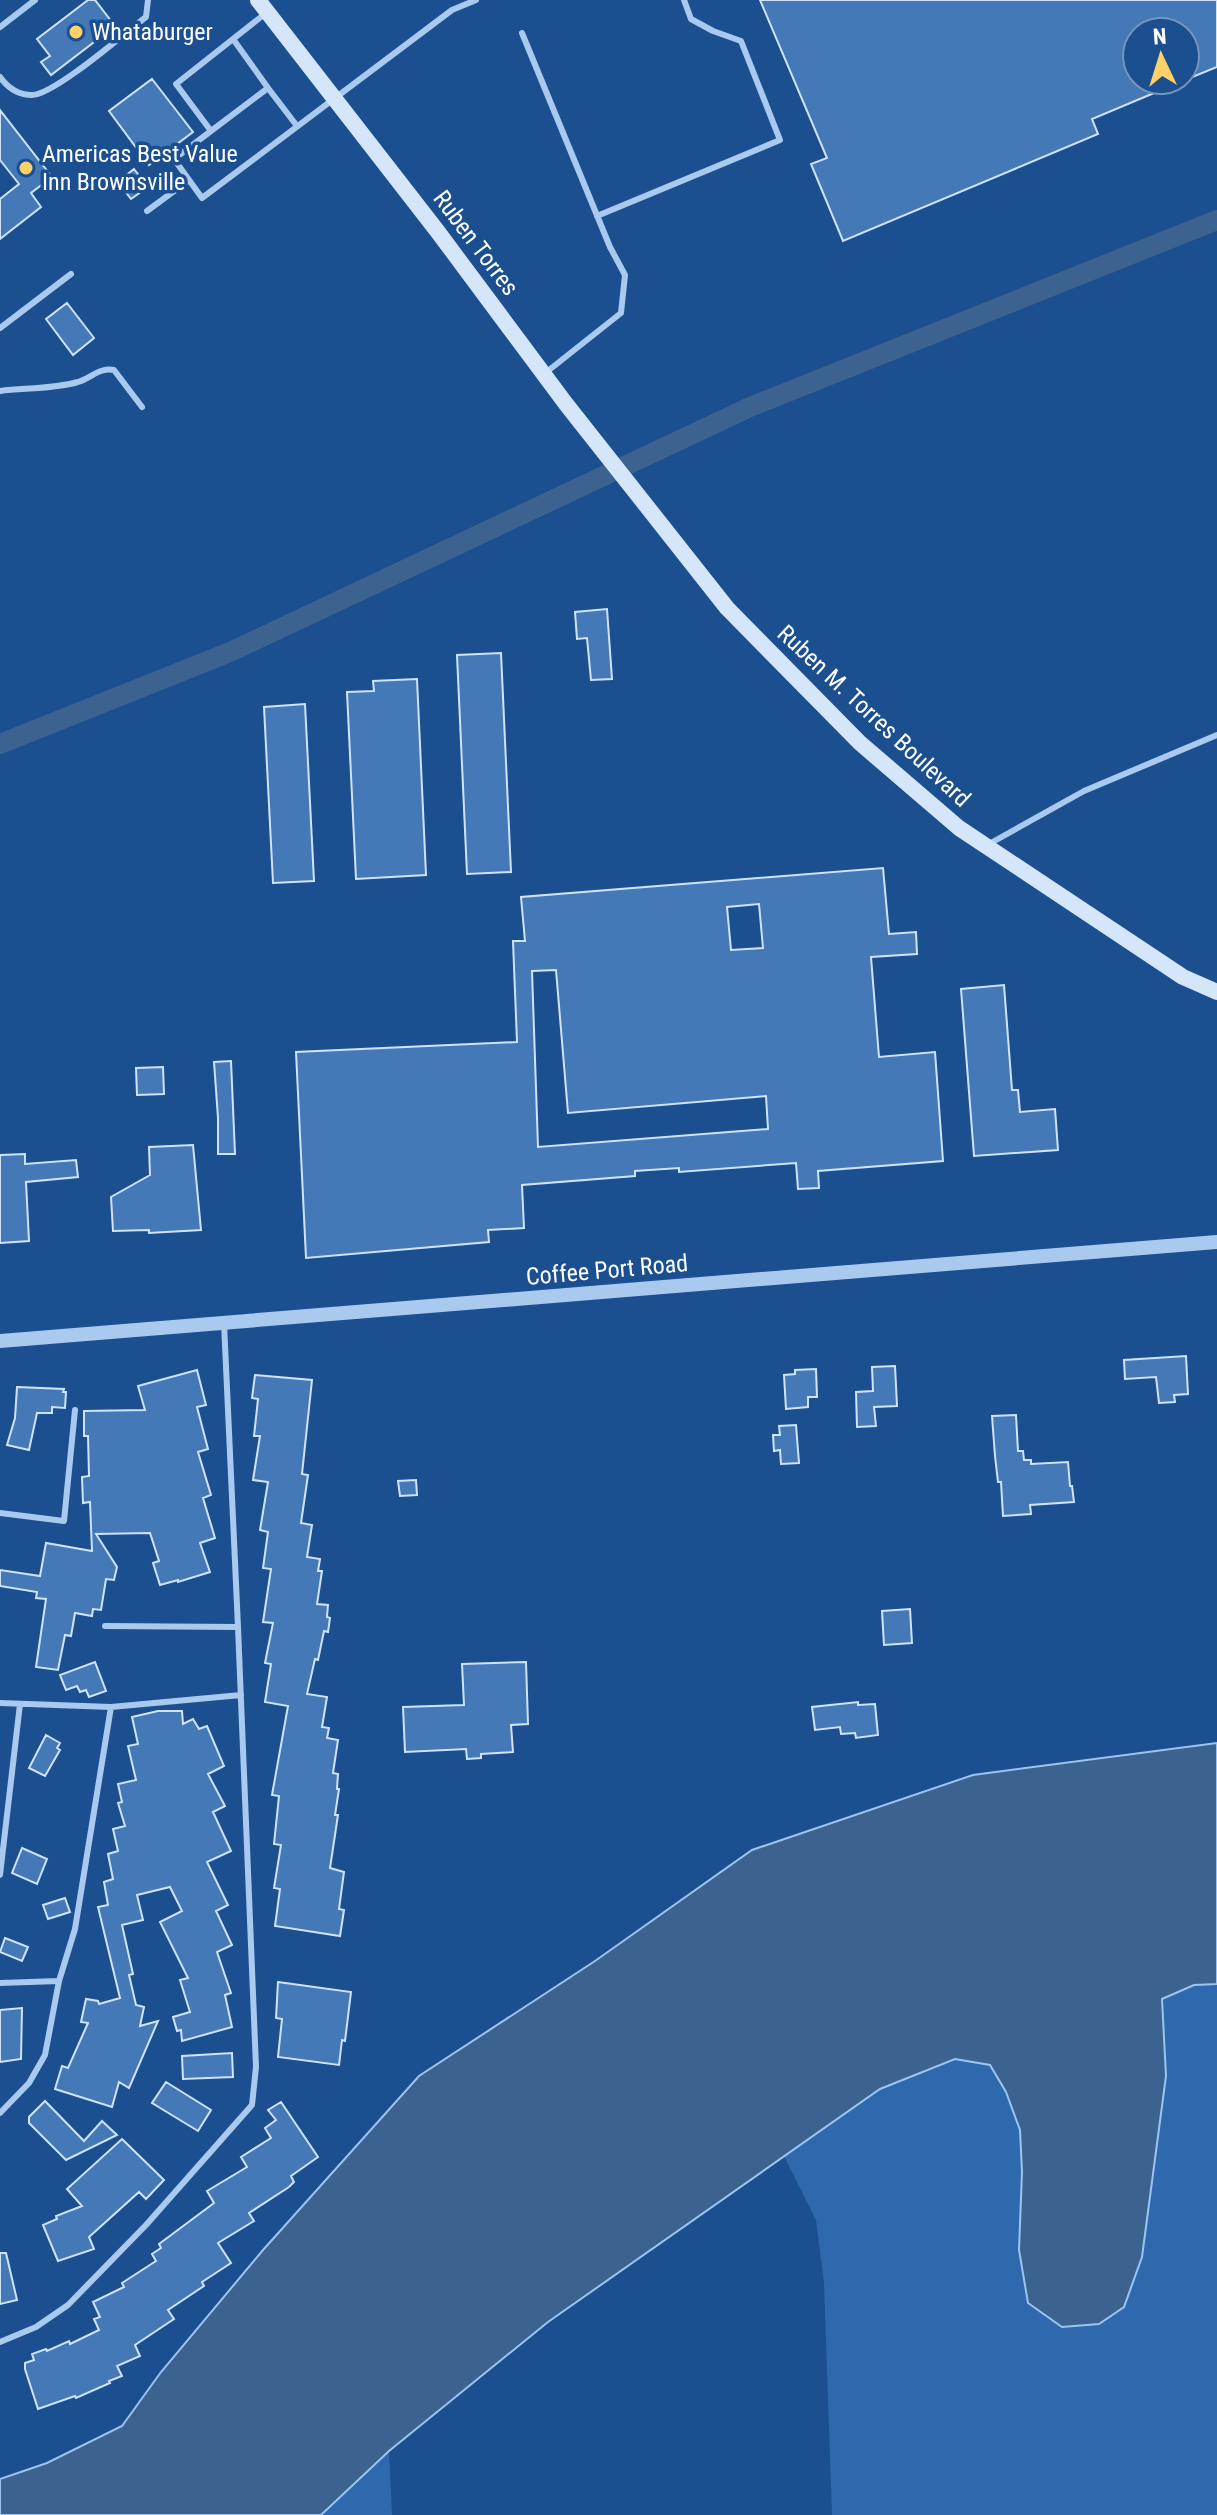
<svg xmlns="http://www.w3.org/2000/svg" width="1217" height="2515" viewBox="0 0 1217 2515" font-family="'Roboto Condensed',sans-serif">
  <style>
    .green { fill: #2e69ad }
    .water { fill: #3c6290; stroke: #9cc4f0; stroke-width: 2 }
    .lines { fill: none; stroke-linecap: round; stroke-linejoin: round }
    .canal { stroke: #3c6290; stroke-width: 20 }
    .building { fill: #4478b7; stroke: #cfe3fa; stroke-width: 2; fill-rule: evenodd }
    .service { stroke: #a9c9ee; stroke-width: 6 }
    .tertiary { stroke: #a9c9ee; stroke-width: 14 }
    .secondary { stroke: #d6e6fa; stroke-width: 16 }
    .poi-dot { fill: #ffd166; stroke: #1b4f8f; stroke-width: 3 }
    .labels { text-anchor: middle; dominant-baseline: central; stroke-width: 7; stroke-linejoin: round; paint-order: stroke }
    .poi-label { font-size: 24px; fill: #fff; stroke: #1b4f8f; text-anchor: start }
    .street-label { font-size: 24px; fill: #fff; stroke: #1b4f8f }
  </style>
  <rect width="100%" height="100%" fill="#1b4f8f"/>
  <!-- green -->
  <path class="green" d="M1217,1984V2515H832L824,2283L816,2220L784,2156L880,2089L955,2059L990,2065L1006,2092L1020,2130L1022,2172L1166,2076L1162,1999L1194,1985Z
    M389,2451L392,2515H321Z"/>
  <!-- water -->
  <path class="water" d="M1217,1743V1984L1194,1985L1162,1999L1166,2076L1142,2257L1124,2307L1099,2324L1062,2327L1028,2303L1019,2250L1022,2172L1020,2130L1006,2092L990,2065L955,2059L880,2089L548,2322L389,2451L321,2515H0V2479L47,2463L122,2426L161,2372L263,2250L419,2076L595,1961L752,1850L973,1775Z"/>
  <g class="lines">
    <!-- canal -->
    <path class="canal" d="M0,744L230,652L750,407L1217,220"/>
  </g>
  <!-- building -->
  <path class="building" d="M88,0H95L115,26L51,75L41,62L50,56L37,39Z
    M760,0H1217V67L1185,80V32H1137V80H1185L1092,119L1098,134L843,241L811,164L827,158Z
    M152,79L193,132L149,165L109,111Z
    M0,110L52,177L31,193L41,207L0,239V199L19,184L0,160Z
    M134,169L148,187L131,199L118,182Z
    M67,303L94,338L73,355L46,319Z
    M607,609L612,679L591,680L587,638L577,639L575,612Z
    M501,653L511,872L467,874L457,655Z
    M417,679L426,875L356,879L347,692L374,691L373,681Z
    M305,704L314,881L273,883L264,707Z
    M883,868L889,934L916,932L917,954L871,957L879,1057L935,1052L943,1161L818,1171L819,1188L798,1189L796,1163L679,1172V1168L635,1171V1176L522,1185L524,1228L488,1230L489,1242L306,1258L296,1052L517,1042L513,941H525L521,897ZM759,904L763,948L731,950L727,907ZM556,970L568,1113L766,1096L768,1129L538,1147L532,971Z
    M1004,985L1012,1090H1018L1020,1112L1055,1109L1058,1150L974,1156L961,989Z
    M231,1061L235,1154H218V1118L214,1062Z
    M163,1067L164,1094L137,1095L136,1068Z
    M193,1145L201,1230L149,1233V1230L113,1231L111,1197L150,1175L149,1147Z
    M25,1154V1164L76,1160L78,1177L26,1182L29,1241L0,1243V1155Z
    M1186,1356L1188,1394L1174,1395L1175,1402L1159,1403L1156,1377L1125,1379L1124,1360Z
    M895,1366L897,1406L874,1407L876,1426L857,1427L856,1392L873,1391L872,1367Z
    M816,1369L817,1397H808V1407L786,1409L784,1375L795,1374V1370Z
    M197,1370L206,1405L197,1407L208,1449L198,1452L211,1495L203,1498L215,1538L200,1543L210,1572L178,1582V1580L160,1585L153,1563L159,1561L150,1533L96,1534L117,1567L114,1580L106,1579L101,1610L93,1609L92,1616L75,1613L71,1636L65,1635L58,1670L36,1667L46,1599L36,1598L37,1592L0,1586V1570L40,1576L46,1543L92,1551L90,1502L83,1503L82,1477L89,1476L88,1436H84V1411L145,1410L138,1386Z
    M255,1375L312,1380L302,1474L308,1475L301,1523L312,1525L307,1557L320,1559L318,1571H322L317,1604L328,1605L327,1617L330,1618L328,1632L324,1631L318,1660L315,1659L307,1694L327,1697L322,1727L329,1728L327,1738L338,1740L333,1773L338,1774L337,1789H339L335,1815H338L330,1868L344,1872L339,1909L344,1910L340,1936L275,1926L280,1889L274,1888L281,1845L274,1844L279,1796L272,1795L288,1706L265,1702L271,1664L265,1663L273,1623L263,1622L271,1569L263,1568L268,1532L260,1530L268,1482L253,1480L260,1436H254L258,1399L252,1398Z
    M17,1387L64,1389L63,1392H66L65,1408L52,1407V1413H37L29,1450L7,1445L15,1418Z
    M1016,1415L1018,1451H1023L1024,1460H1031V1464L1068,1462L1070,1486H1072L1074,1502L1030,1505L1031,1514L1003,1516L1001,1482H998L995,1456L992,1416Z
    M796,1425L799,1463L781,1464L780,1450L774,1451L773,1435H780L779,1426Z
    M416,1480L417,1495L400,1496L398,1481Z
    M910,1609L912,1643L884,1645L882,1611Z
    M95,1662L106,1691L89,1697L86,1690L80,1692L77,1686L66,1690L60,1675Z
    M526,1662L528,1724L511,1725L513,1752L481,1754V1758L467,1759L466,1749L405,1752L403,1707L464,1705L462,1664Z
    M858,1702V1705L875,1704L878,1735L856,1738L855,1733L841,1734L840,1727L815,1730L812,1707Z
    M158,1711H182L183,1724L193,1719L199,1729L207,1726L224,1766L208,1774L225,1806L213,1812L231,1851L207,1862L228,1905L216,1911L232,1945L217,1952L231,1993L225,1995L232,2027L182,2041L181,2030L177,2031L173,2017L190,2012L180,1980L188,1978L160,1922L182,1911L170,1887L137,1895L143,1920L122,1925L133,1974L129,1975L136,2005L144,2007L140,2026L158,2021L129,2088L119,2082L112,2107L55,2089L62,2066L68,2068L88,2023L81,2022L86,1999L98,2001L99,2004L120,1998L98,1907L108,1905L104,1882L113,1879L108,1854L118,1851L113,1829L125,1826L118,1803L122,1802L118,1784L136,1780L128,1746L138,1744L132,1717Z
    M46,1735L60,1743L57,1748L60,1750L45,1776L29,1768Z
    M22,1848L47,1859L37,1884L12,1873Z
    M65,1898L70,1912L48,1919L43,1905Z
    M5,1938L28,1947L22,1961L0,1952Z
    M278,1982L351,1992L345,2041L342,2040L339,2065L278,2057L282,2019L276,2018Z
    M22,2008L21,2059L0,2062V2010Z
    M232,2053L233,2077L183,2079L182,2056Z
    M166,2082L211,2110L198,2131L152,2103Z
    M45,2101L84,2141L102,2121L117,2135L66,2160L29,2123V2117Z
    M281,2102L318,2157L291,2176L294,2182L289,2187L249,2213L254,2221L218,2243L231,2263L202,2282L204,2286L168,2310L174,2319L135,2345L140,2356L117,2366L122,2376L109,2381L110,2383L76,2398L75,2396L38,2409L25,2369V2363L34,2360L32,2354L46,2349L47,2351L69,2341L70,2344L99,2330L94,2319L100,2317L93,2302L124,2287L122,2283L156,2261L152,2254L161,2248L159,2244L214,2203L207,2191L247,2167L241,2157L271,2138L265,2128L276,2120L268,2110Z
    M122,2139L164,2180L146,2199L139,2192L89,2237L94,2249L58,2261L43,2225L57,2219L56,2216L82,2206L67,2189Z
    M0,2253H6L17,2300L0,2304Z"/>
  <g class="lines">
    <!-- service -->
    <path class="service" d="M0,27L35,0
      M522,33L610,247L625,275L621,313L544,374
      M233,39L268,88
      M0,77C8,88 18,95 32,95C54,95 125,33 146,17L148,0
      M297,126L268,88L174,159L202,198L452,10L476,0
      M211,131L176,84L266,13
      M147,211L189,180
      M597,216L780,140L741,41L713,31L691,19L684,0
      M0,328L71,274
      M0,391C25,388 53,389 78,382C91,378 100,367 114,370L142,407
      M989,844L1084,791L1217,735
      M0,1513L64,1521L75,1410
      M105,1626L238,1627L224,1323
      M0,1703L111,1707L75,1929L59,1981L0,1983
      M111,1707L241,1695
      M0,1875L20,1704
      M0,2113L29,2083L45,2055L59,1981
      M0,2342L36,2327L68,2305L146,2225L252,2105L256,2067L238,1627"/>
    <!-- tertiary -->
    <path class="tertiary" d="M0,1341L1217,1242"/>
    <!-- secondary -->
    <path class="secondary" d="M258,0L438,232L566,404L727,608L860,743L959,828L1183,977L1217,992"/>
  </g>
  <!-- markers -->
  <g class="poi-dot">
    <circle cx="76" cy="32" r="8"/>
    <circle cx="26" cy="168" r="8"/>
  </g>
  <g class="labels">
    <!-- poi labels -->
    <g class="poi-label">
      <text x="92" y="32">Whataburger</text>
      <text x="42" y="154">Americas Best Value<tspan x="42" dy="28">Inn Brownsville</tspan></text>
    </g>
    <!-- street labels -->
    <g class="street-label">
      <text transform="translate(476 243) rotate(53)">Ruben Torres</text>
      <text transform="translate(874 716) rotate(43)">Ruben M. Torres Boulevard</text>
      <text transform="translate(607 1270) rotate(-5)">Coffee Port Road</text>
    </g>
  </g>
  <!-- north arrow -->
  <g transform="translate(1161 56) rotate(356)"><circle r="38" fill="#1b4f8f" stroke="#7695bc" stroke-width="2"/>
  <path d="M0-6L14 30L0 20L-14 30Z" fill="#ffd166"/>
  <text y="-12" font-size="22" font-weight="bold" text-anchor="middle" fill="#ffffff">N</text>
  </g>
</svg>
